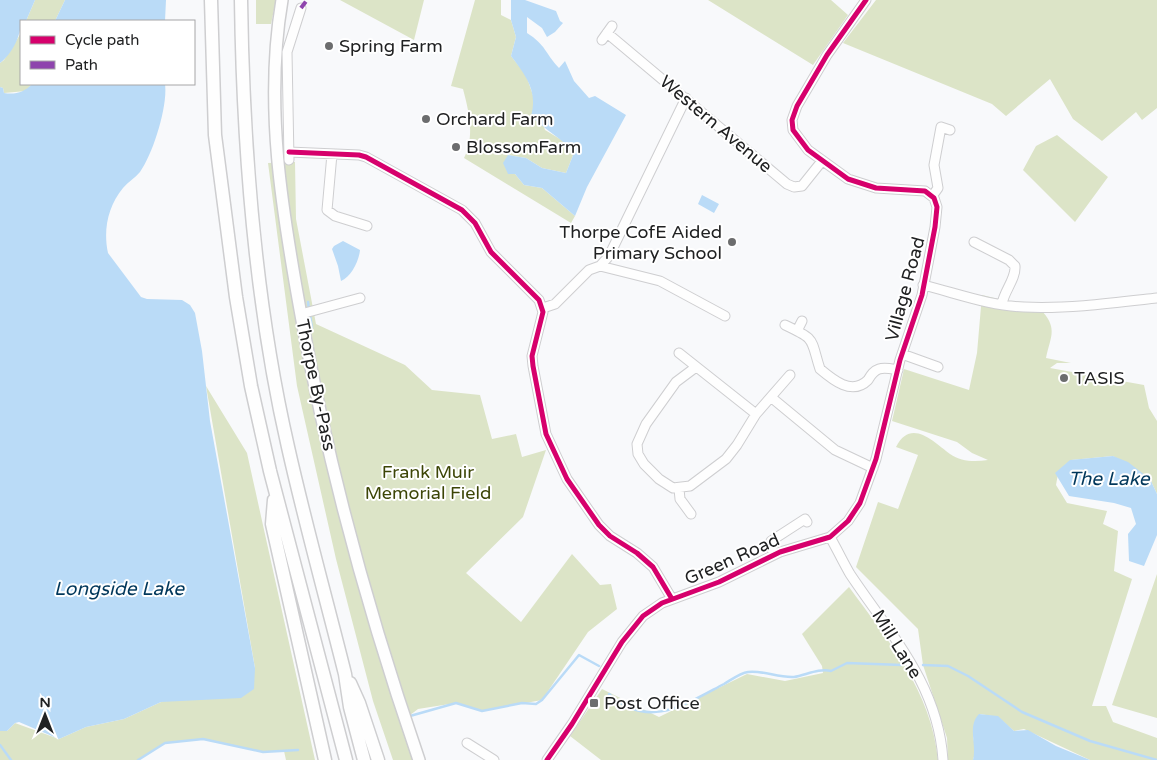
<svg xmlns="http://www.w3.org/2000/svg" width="1157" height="760" viewBox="0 0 1157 760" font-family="'Varela Round',sans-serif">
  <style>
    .green { fill: #dce4c7 }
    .water { fill: #badbf7 }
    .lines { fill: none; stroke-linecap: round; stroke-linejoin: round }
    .stream { stroke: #badbf7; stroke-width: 2.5 }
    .minor-casing { stroke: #ceced0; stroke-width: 11 }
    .major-casing { stroke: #ceced0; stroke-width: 14 }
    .highway-casing { stroke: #ceced0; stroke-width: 15 }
    .minor { stroke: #fefefe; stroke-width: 9 }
    .major { stroke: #fefefe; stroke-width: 11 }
    .highway { stroke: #fefefe; stroke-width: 12 }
    .quiet { stroke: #8e44ad; stroke-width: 4; stroke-dasharray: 8 4; stroke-linecap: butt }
    .cycleway-casing { stroke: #fff; stroke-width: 8 }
    .cycleway { stroke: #d6006c; stroke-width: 5 }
    .poi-dot { fill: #6c6d6e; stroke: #fff; stroke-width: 2 }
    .labels { text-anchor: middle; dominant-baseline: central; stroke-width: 4; stroke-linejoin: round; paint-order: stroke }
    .poi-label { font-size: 18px; fill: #202122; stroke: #fff; text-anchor: start }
    .street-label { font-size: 18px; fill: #202122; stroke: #fff }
    .park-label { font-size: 18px; fill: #3c4506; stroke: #fff }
    .water-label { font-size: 19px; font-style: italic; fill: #00375b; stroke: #fff }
  </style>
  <rect width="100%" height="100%" fill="#f8f9fb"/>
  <!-- green -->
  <path class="green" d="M35,0H65L55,21H26Z
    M256,0H276L271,24H256Z
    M340,0H424L414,40Z
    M475,0H501V15L511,20L516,37L511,56L526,75L545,130L565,142L574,153L566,173L542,168L526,158L508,155L515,174L524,185L542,188L575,216L571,223L464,158C475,136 469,112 463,89L451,86Z
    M708,0H831L848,15L813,65Z
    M876,0H1157V108L1142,120L1136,112L1102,141L1073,119L1050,79L1006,116L992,104L843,43Z
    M21,33V84H32L26,91L4,93L3,88L0,87V63L4,60Z
    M1057,135L1108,177L1075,222L1023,170L1036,146Z
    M295,162L296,219L316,324L405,365L432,390L480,395L492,439L516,434L522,457L546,450L523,517L466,573L521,622L572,554L600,585L611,584L617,609L588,632L542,700L482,711L456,703L418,709L401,722L413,760H393L373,701L336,559L297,386L268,163Z
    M982,295L1040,309C1059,328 1050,337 1046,358L1071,363H1057L1050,368L1144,385L1149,408L1157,421V494L1150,479L1113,456L1071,460L1058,474L1056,485L1067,503L1107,511L1103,524L1118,531L1114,571L1132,579L1092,706H1106L1113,722L1157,738V760H1090L1024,729L1014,731L998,717L980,714L973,737L976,749L973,760H948L947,738L923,665L918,629L856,567L878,502L898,509L918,455L896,447C911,417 935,443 950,454C961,462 975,462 988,460L972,453L957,442L892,421L904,369L969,390L977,353Z
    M206,386L247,453L315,760H286L284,751L263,752L202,739L165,743L138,760H0V730L7,731L15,723L59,739L86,727L124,719L161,702L255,668Z
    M1157,574V718L1112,705Z
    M849,587C889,642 931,690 938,760H601L570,736L602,689L659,717L747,674L785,681L823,673L822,666L802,634Z"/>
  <!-- water -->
  <path class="water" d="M0,0H35L26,21H21C21,36 12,54 0,63Z
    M65,0H166L165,21H55Z
    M511,0H525L556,11L560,21L563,23L555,32L547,37L542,28L527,17V33C546,45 545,53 559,68L565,61L574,81L589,98L595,96L626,115L587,187L575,216L542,188L524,185L515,174H508L503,163L508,155L526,158L542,168L566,173L574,153C562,138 545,130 531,116C538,91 526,76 511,56L516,37L511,20Z
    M32,84H165C168,106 153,154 140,172C135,178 128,182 123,188C108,206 103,230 108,253L141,297L147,299L182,300L190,305L195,313L202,351L210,421L255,668L254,689L241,698L161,702L124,719L86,727L59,739L19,722L15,723L7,731H0V87L3,88L4,93C15,95 25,92 32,84Z
    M702,195L719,204L714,213L698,204Z
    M343,241L360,250C359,261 351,277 341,281L338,266L332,249L334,246Z
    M1113,456L1128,462L1150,479L1157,494V535L1144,566L1129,561L1128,534L1136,524L1131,508L1114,503L1069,496L1055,473L1070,460Z
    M979,714L998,716L1014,731L1028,730L1056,746L1090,760H973C977,745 967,726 979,714Z"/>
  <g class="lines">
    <!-- stream -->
    <path class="stream" d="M308,302L309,310
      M310,315L312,328
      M923,665L948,666L968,676L1022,712L1090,741L1157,760
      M609,694C648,730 684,705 724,684C731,680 740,673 748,672C763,670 778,678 794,677C806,675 819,668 831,671L847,663L902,665
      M410,716L456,703L482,711L522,703L536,704L542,700L579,655L599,666
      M0,745L11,760
      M138,760L165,743L203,739L263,752L298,750"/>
    <defs>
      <path id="minor" d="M607,33L787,184L794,187L802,186L822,161
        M602,40L612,26
        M289,152L359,155L366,157L462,210L475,223L491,252L539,300L543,312L532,356L533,366L546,434L567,479L599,525L610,536L637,553L653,567L672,599
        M332,154L327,210L335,216L367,226
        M289,160L287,52L301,8
        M933,195L938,188L934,165L941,127L950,130
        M974,242L1009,260L1015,266C1016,279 1004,291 1002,304
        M600,266L609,256L686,98
        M923,285C956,293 990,306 1024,307C1068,309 1113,303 1157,298
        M543,308L555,304L589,270L600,266L660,281L725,316
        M301,314L360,298
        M785,325C817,340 810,338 820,369C833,380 852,396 868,380C871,375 873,371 879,369C885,367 892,369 898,370
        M797,331L802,321
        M679,353L756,414
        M902,354L938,367
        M696,367L676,382L646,424L637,444L638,454L644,464L659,479L673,488L690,486L726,459L737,445L756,414L790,375
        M772,398L835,450L873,468
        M679,489L680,499L691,514
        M830,537C837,549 843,562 850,574C890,634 938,684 943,760
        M774,554L770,545L771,541L805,519L807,522
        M467,743L494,760
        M547,760L572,724L622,642L643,616L662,603L719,582L780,552L830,537L848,521L860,503L876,459L900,360L922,295L935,227L937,207L934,198L925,191L876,188L848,179L808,150L793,130L792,120L797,106L827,55L866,0"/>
      <path id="major" d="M282,0C264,105 282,211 301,315C328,466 369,615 419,760"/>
      <path id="highway" d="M211,0L215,135L236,297L251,386L270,471L346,760
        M241,0C243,147 255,303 288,447C305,523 326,598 345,674L350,707L364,760
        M274,500L272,524L325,760
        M350,683L359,703L378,760"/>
    </defs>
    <!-- minor casing -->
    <use href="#minor" class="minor-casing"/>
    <!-- major casing -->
    <use href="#major" class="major-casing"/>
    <!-- highway casing -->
    <use href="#highway" class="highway-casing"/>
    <!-- minor -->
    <use href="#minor" class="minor"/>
    <!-- major -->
    <use href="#major" class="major"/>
    <!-- highway -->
    <use href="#highway" class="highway"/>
    <!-- quiet -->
    <path class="quiet" d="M301,8L307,0"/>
    <defs>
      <path id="cycleway" d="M289,152L359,155L366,157L462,210L475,223L491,252L539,300L543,312L532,356L533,366L546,434L567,479L599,525L610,536L637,553L653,567L672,599
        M547,760L572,724L622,642L643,616L662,603L719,582L780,552L830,537L848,521L860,503L876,459L900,360L922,295L935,227L937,207L934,198L925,191L876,188L848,179L808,150L793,130L792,120L797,106L827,55L866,0"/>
    </defs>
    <!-- cycleway casing -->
    <use href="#cycleway" class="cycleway-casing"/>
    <!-- cycleway -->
    <use href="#cycleway" class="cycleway"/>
  </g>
  <!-- markers -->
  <g class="poi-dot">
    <circle cx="329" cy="46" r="5"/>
    <circle cx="426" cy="119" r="5"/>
    <circle cx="456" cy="147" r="5"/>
    <circle cx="732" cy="242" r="5"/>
    <circle cx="1064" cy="378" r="5"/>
    <rect x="589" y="698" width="10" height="10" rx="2.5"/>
  </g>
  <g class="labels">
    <!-- poi labels -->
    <g class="poi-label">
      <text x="339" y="46">Spring Farm</text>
      <text x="436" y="119">Orchard Farm</text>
      <text x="466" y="147">BlossomFarm</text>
      <text x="722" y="232" text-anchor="end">Thorpe CofE Aided<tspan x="722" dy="21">Primary School</tspan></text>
      <text x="1074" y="378">TASIS</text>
      <text x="604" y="703">Post Office</text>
    </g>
    <!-- street labels -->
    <g class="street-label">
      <text transform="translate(716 124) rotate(40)">Western Avenue</text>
      <text transform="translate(905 289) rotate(-75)">Village Road</text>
      <text transform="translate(316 385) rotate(78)">Thorpe By-Pass</text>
      <text transform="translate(732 559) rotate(-24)">Green Road</text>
      <text transform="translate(897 644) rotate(58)">Mill Lane</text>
    </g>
    <!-- park labels -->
    <g class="park-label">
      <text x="428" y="472">Frank Muir<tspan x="428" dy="21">Memorial Field</tspan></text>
    </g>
    <!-- water labels -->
    <g class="water-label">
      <text x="1109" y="479">The Lake</text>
      <text x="119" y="589">Longside Lake</text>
    </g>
  </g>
  <!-- legend -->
  <rect x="20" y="20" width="175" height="65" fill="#ffffff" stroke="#a6a6a7"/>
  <rect x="30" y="36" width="25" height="8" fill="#d6006c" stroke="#a6a6a7"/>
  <text x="65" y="45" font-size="15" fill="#202122">Cycle path</text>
  <rect x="30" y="61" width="25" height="8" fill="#8e44ad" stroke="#a6a6a7"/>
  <text x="65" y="70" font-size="15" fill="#202122">Path</text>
  <!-- north arrow -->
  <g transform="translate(45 715)" stroke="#ffffff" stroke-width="4" paint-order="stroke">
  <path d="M0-4L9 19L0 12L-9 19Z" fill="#202122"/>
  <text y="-8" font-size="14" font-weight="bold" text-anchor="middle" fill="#202122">N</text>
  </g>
</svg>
